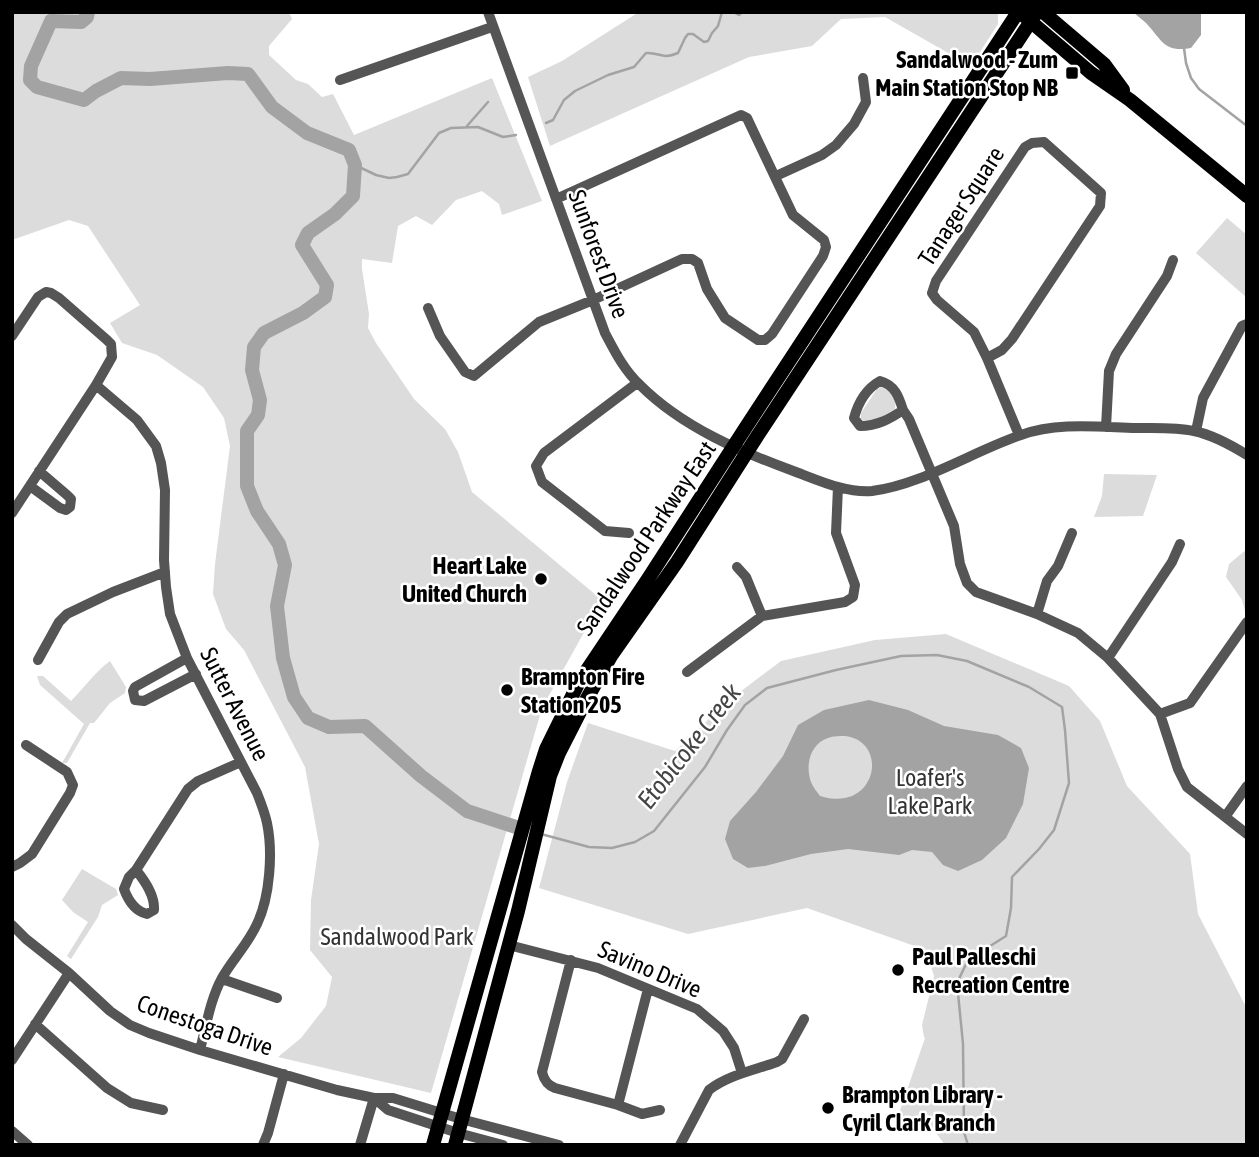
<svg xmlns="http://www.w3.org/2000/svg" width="1259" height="1157" viewBox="0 0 1259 1157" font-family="'Asap Condensed',sans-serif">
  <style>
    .green { fill: #dcdcdc }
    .water { fill: #a3a3a3; fill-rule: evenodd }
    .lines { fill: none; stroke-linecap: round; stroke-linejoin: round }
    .stream { stroke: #a3a3a3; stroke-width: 2.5 }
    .river { stroke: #a3a3a3; stroke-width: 14 }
    .minor { stroke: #555; stroke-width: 10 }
    .major { stroke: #000; stroke-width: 14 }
    .poi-dot { fill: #000; stroke: #fff; stroke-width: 2.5 }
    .labels { text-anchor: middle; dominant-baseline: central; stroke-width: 5; stroke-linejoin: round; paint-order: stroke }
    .poi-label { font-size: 24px; font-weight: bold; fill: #000; stroke: #fff; text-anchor: start }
    .street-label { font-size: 24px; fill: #000; stroke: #fff }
    .park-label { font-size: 24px; fill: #333; stroke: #fff }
    .water-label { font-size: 26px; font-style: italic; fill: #444; stroke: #fff }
  </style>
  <rect width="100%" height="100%" fill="#fff"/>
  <!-- green -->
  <path class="green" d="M12,12H289L292,19L269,46V55L296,80L308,84L322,97L333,94L354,135L492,78L542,201L502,215L499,204L482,191L456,200L432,225L416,216L398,226L392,263L362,259V269L369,314L368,328L376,343L414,399L445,429L458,452L472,492L602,600L542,708L431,1093L278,1057L301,1038L326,1006L332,977L310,950L311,900L319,844L305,767L244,650L226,629L213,594L215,564L230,446L224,418L203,387L157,355L122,343L110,323L140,305L88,226L69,220L12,240Z
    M639,12H998V24L971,66L885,17L841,19L812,46L749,57L550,146L528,77L562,61Z
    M1227,218L1247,235V298L1196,253Z
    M881,387C891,390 897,398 895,409C886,415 871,424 861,419V413L877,389Z
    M1104,474L1157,475L1143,516L1094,517L1102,496Z
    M1247,549V615H1246L1242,600L1226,577L1229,564Z
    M946,634L1069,686L1100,721L1127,786L1190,854L1198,914L1247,1009V1145H945L928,1122L898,1116L925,1038L924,1037L922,1025L934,976L926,950L807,908L688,934L539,888L567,782L588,723L675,751L728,701L781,661L875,640Z
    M110,661L126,687L125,693L110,703L94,723H90L67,763H62L84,724L40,685L37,676H43L71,701C84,688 95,672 110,661Z
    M82,869L116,889L118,895L102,905L98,917L71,959L67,956L88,922L73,912L62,900Z"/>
  <!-- water -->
  <path class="water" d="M1133,12H1201V35L1191,48C1164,53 1162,40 1146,23C1142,19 1137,16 1133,12Z
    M869,700L908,710L944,726L998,735L1021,748L1029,768L1023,804L1006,838L982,860L958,871L943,865L932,852L912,850L899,855L848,849L811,854L765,866L748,868L733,859L725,839L730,821L756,792L783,756L798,725L824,710ZM845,736C890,741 877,814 820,796C817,792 813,787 811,782C805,765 810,744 828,738C833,736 840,736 845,736Z"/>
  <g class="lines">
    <!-- stream -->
    <path class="stream" d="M733,12L739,15L742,12
      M1184,48L1186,63L1191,78L1199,89L1247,126
      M546,123L553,120L564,100L575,91L608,75L634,67L646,53C660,52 661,60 678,53L685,38L688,34H693L704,42L708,41L712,33L718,26L722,12
      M467,126L488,102
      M355,165L376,175L389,178L397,177L408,174L439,133L451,128L478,127L503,137L516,135
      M541,834L589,847L612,848L635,842L654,831L705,767L727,730L745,705L767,688L836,670L901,656L937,655L967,661L1029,687L1062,707L1065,730L1069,783L1054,830L1039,849L1012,877L1011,908L1006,936L968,960L957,983L963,1044L964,1132L968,1145
      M1214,1145H1217"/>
    <!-- river -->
    <path class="river" d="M88,12L87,17L81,22L51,21L31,66L30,80L37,87L84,100L96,91L121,78L150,79L228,73L248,74L272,107L307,133L349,150L355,165L353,196L335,214L308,233L302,245L327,285L325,297L303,313L264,333L254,347L252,370L260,400L258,415L247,431V486L257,511L279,544L285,565L277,606L283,658L294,697L308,718L329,727L365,726L421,776L467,811L516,827"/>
    <!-- minor -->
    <path class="minor" d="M488,12L605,333C615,352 624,370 640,385C682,427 741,452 796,472C820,481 846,493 872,491C921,485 974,451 1021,435C1057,422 1098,427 1136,428C1155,428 1176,427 1194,431C1213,435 1231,445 1247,455
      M340,80L492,27
      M776,176L822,155L836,145L854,124L866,102L863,78
      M428,308L440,336L465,372L474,376L539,322L593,300L682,259H692L698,263L707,289L725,318L758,340H765L772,334L823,256L826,247L824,240L793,215L747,118L741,115L556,199
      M12,336L38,297L46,292L51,293L59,298L107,340L111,344L112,357L96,385L12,513
      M987,358L1002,350L1012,339L1100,206L1101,193L1044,142L1032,143L1025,147L936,281L932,293L937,300L974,332L987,358L1019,435
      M880,381C895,385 899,397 903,410C890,419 877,426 860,426L854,418C858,403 866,389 880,381Z
      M96,385L137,420L156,446L161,463L165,490L164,560L166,587L170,614L187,658L257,793C261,803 265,813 267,823C273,852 270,897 257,924C248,944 232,960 222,978C210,1000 206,1027 200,1050
      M903,410L909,419L954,526L960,564L967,583L976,592L1037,614L1078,633L1108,658L1160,714L1178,769L1187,787L1247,834
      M1106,427L1109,371L1116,354L1167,276L1173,260
      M1196,431L1203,398L1242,326L1247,324
      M30,486L60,508L66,510L70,507L71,499L67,495L39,471
      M629,533L605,531L542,482L536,466L544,453L637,383
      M737,567L746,577L762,616
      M1037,614L1047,581L1058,566L1072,533
      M187,658L135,687L133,691L135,700L144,701L196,674
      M1108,658L1172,562L1180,544
      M38,660L59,622L67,614L113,592L165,572
      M687,672L762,616L845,602L853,597L855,585L836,533L838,487
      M1160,714L1190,703L1247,622
      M1225,817L1247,786
      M12,867L20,863L32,854L70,793L73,785L67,772L26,745
      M136,870C145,881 155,896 154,910L147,914C135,911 128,900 124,889L129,877L136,870L188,789L198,781L241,762
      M12,925L26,939L69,973L110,1011L130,1025L149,1033L200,1050L337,1090L374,1098H393L461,1119L559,1145
      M509,945L598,968L697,1009L723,1031L734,1048L742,1073
      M571,960L542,1072C544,1080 547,1085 555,1088L618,1105L642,1114L660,1110
      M222,979L277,998
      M35,1024L107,1088L131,1103L163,1110
      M12,1060L69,973
      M374,1098L388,1110L458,1133L503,1145
      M618,1105L648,989
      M12,1131L28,1145
      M263,1145L268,1133L284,1074
      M360,1145L374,1098
      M680,1145L709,1090C728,1075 755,1070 777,1062L782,1059L804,1019"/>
    <!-- major -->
    <path class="major" d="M1043,12L1104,64L1123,90
      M1023,15L1091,73L1130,100L1247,196
      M433,1145L539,771L546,749L579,682L648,579L746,427L1018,12
      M455,1145L518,911L550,776L559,753L585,702L611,656L677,562L756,438L1037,12"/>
  </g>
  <!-- markers -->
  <g class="poi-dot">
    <rect x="1065" y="66" width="14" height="14" rx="3.5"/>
    <circle cx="541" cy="579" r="7"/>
    <circle cx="507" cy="690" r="7"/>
    <circle cx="898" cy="970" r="7"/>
    <circle cx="828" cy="1108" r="7"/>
  </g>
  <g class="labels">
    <!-- poi labels -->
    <g class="poi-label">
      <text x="1058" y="59" text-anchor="end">Sandalwood - Zum<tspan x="1058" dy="28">Main Station Stop NB</tspan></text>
      <text x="527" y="565" text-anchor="end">Heart Lake<tspan x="527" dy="28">United Church</tspan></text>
      <text x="521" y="676">Brampton Fire<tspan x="521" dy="28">Station 205</tspan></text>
      <text x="912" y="956">Paul Palleschi<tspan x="912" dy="28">Recreation Centre</tspan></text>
      <text x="842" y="1094">Brampton Library -<tspan x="842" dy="28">Cyril Clark Branch</tspan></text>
    </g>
    <!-- street labels -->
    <g class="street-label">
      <text transform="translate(961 206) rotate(-57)">Tanager Square</text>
      <text transform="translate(599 254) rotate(70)">Sunforest Drive</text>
      <text transform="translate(646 538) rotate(-56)">Sandalwood Parkway East</text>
      <text transform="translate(235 704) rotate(63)">Sutter Avenue</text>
      <text transform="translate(650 969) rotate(23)">Savino Drive</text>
      <text transform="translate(205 1025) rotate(19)">Conestoga Drive</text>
    </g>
    <!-- park labels -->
    <g class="park-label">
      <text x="930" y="777">Loafer's<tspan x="930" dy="28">Lake Park</tspan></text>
      <text x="397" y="936">Sandalwood Park</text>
    </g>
    <!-- water labels -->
    <g class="water-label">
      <text transform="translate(689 746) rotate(-52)">Etobicoke Creek</text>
    </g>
  </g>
  <!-- border -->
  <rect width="1259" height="1157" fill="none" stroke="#000000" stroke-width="28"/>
</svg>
